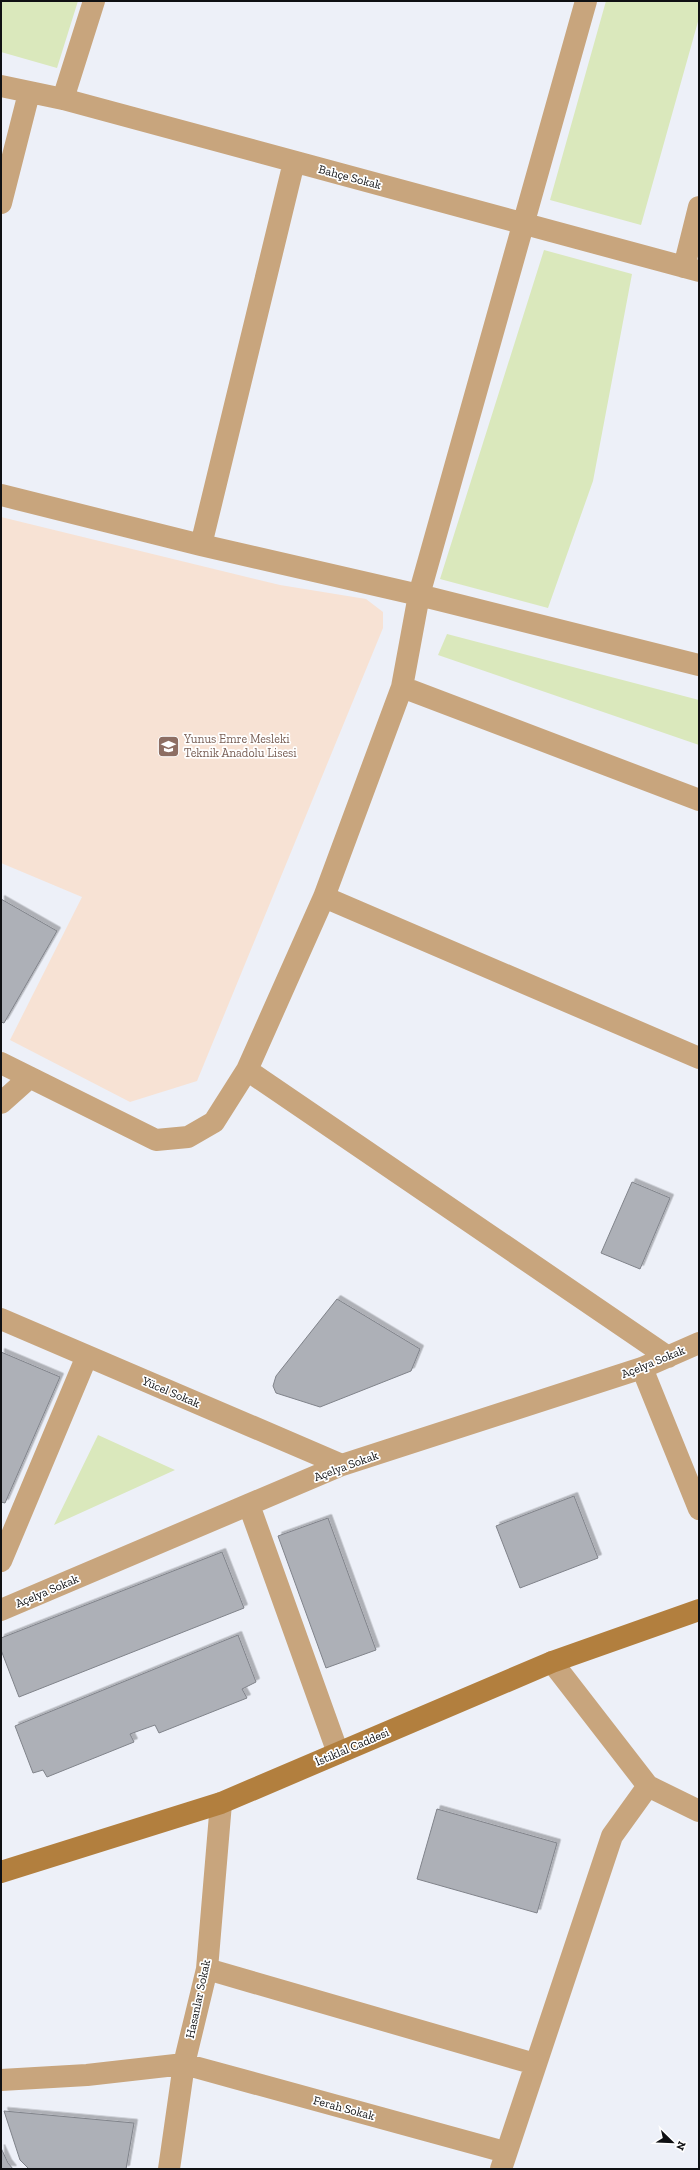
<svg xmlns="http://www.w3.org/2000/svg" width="700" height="2170" viewBox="0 0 700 2170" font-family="'Zilla Slab',serif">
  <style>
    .education { fill: #f7e2d4 }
    .green { fill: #dae8bc }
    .building { fill: #adb0b7; stroke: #80838a; filter: url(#shadow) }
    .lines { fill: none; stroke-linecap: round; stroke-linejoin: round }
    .street { stroke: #c8a57d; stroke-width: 22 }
    .secondary { stroke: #b27f3e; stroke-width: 22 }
    .labels { text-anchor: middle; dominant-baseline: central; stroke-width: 3.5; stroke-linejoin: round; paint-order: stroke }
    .street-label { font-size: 12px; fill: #0f1013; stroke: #fff }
    .education-label { font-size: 12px; fill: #785e54; stroke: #fff; text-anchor: start }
  </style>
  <defs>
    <filter id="shadow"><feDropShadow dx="3.5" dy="-3.5" stdDeviation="0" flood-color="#0004"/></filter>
  </defs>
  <rect width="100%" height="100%" fill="#edf0f8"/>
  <!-- education -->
  <path class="education" d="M1,517L280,585L366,599L383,612V628L197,1081L130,1102L10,1040L82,897L1,863Z"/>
  <!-- green -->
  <path class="green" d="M1,1H78L57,68L1,52Z
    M606,1H699V18L641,225L550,200Z
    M544,250L632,274L593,481L548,608L440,579Z
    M447,634L699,700V745L438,655Z
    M98,1435L175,1470L54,1525Z"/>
  <!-- building -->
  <path class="building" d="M1,899L57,931L4,1023L1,1022Z
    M632,1182L670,1198L640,1269L601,1253Z
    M337,1299L420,1349L411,1371L320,1407L276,1393L273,1386L276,1376Z
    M1,1352L60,1377L5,1503L1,1502Z
    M574,1496L598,1558L520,1588L496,1526Z
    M328,1518L376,1650L326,1668L278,1536Z
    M222,1552L244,1608L19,1697L1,1650V1638Z
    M238,1635L256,1682L242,1689L247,1698L159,1733L155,1725L130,1734L134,1742L47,1777L43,1770L33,1773L15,1726Z
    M437,1809L557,1843L537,1913L417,1879Z
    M4,2111L134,2123L126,2169H29L20,2160Z
    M1,2148L8,2163L13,2169H1Z"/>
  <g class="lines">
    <!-- street -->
    <path class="street" d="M1,86L63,99L699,271
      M63,99L94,1
      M1,203L29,93
      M684,267L699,207
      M1,495L201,545L419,595L699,665
      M201,545L294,162
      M402,687L699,800
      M324,897L699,1058
      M1,1063L156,1140L188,1137L214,1122L247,1070L324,897L402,687L419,595L586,1
      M247,1070L668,1357
      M1,1103L29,1078
      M1,1319L342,1465
      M642,1368L699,1509
      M249,1505L338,1753
      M1,1561L87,1356
      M1,1610L342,1465L642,1368L699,1343
      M552,1662L648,1786L699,1811
      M207,1969L535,2064
      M1,2080L87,2075L184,2064L505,2152
      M169,2169L184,2064L207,1969L221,1803
      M501,2169L612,1836L648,1786"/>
    <!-- secondary -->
    <path class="secondary" d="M1,1872L221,1803L552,1662L699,1610"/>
  </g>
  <!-- icons -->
  <defs>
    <symbol id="school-square" viewBox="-11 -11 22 22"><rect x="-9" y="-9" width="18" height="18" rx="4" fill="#8d6e63" stroke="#fff"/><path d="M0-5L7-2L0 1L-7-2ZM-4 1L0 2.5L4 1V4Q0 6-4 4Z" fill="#fff"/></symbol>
  </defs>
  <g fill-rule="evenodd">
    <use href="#school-square" x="156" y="734" width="25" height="25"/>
  </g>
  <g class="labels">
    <!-- street labels -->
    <g class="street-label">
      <text transform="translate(350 177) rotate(15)">Bahçe Sokak</text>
      <text transform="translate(653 1362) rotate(-22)">Açelya Sokak</text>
      <text transform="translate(171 1392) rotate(23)">Yücel Sokak</text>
      <text transform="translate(346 1466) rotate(-20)">Açelya Sokak</text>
      <text transform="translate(47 1591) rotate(-23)">Açelya Sokak</text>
      <text transform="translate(352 1747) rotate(-23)">İstiklal Caddesi</text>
      <text transform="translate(198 1999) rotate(-78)">Hasanlar Sokak</text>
      <text transform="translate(344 2108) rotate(15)">Ferah Sokak</text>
    </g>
    <!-- education labels -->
    <g class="education-label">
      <text x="184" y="739">Yunus Emre Mesleki<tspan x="184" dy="14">Teknik Anadolu Lisesi</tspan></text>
    </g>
  </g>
  <!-- border -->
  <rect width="700" height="2170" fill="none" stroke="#0f1013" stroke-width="4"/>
  <!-- north arrow -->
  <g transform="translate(672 2142) rotate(113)" stroke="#ffffff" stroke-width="3" paint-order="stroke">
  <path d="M0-3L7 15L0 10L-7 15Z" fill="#0f1013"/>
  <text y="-6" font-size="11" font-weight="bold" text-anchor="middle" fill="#0f1013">N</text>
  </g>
</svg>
